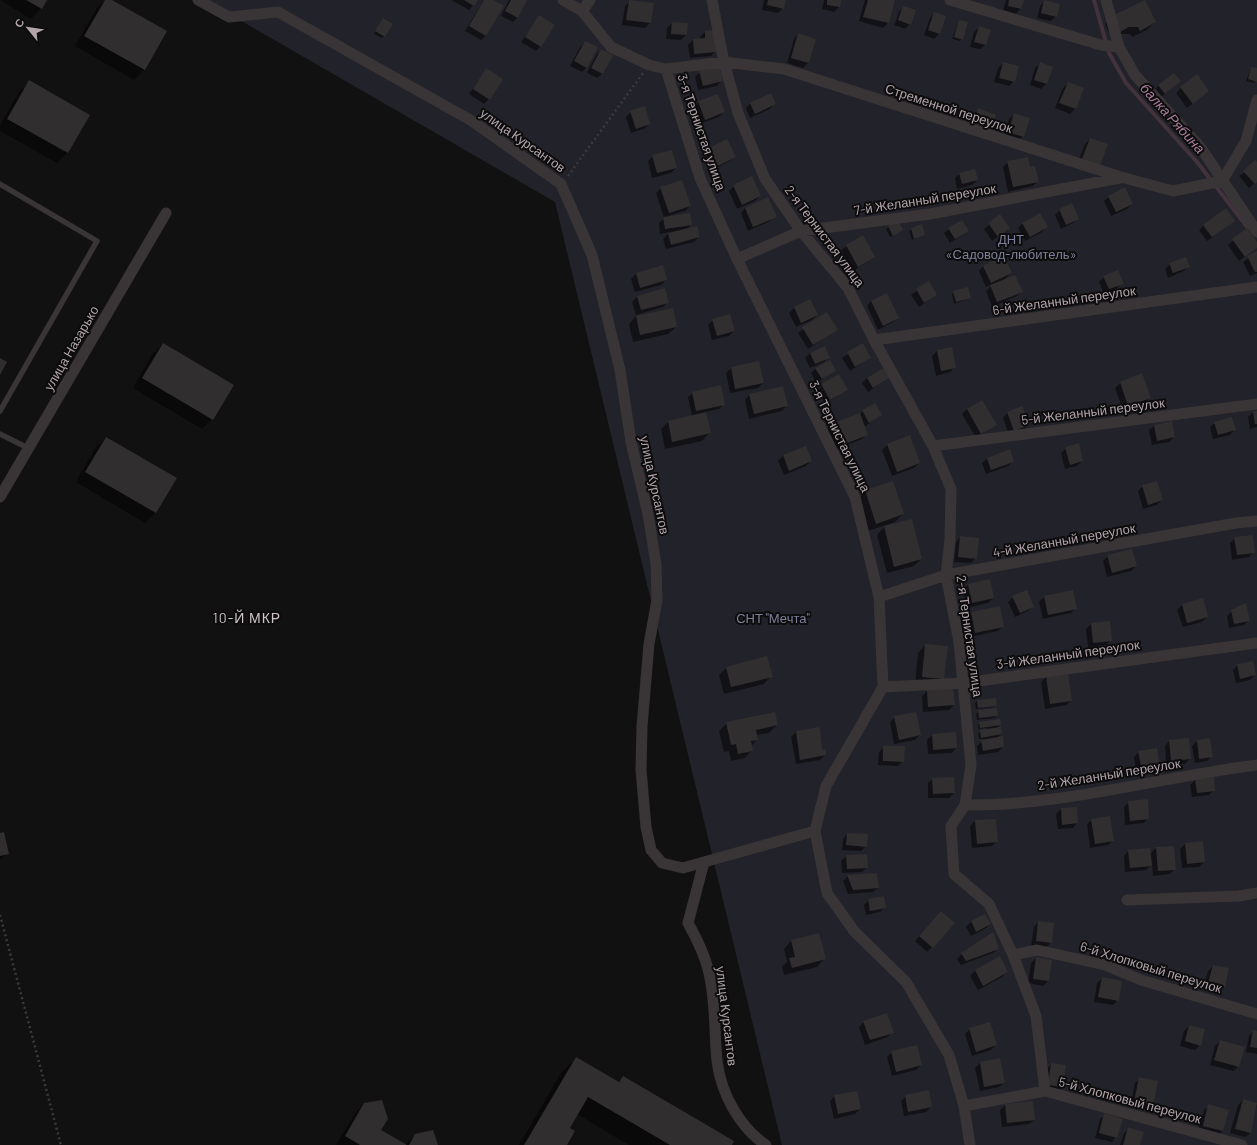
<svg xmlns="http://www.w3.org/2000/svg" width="1257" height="1145" viewBox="0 0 1257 1145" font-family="Barlow,sans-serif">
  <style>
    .green { fill: #22222a }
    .shadow { fill: #0007 }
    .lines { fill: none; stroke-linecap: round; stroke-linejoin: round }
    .stream { stroke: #41323c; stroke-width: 4 }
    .building { fill: #312e30 }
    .path { stroke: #3e393b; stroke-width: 2.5; stroke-dasharray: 2 3; stroke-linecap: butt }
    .service { stroke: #393536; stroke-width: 5.5 }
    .minor { stroke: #393536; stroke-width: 11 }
    .labels { text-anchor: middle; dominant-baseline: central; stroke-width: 4; stroke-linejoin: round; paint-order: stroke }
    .street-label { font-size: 13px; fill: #b2a4ab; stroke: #0d0c0c }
    .park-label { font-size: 13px; fill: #7d809b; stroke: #0d0c0c }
    .water-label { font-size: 14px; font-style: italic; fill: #a97e9d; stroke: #0d0c0c }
    .neighbourhood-label { font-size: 14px; letter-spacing: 1px; fill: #cec4c9; stroke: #0d0c0c }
  </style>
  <rect width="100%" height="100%" fill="#121111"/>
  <!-- green -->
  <path class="green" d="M205,0H1257V1145H782L555,202Z"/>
  <!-- shadow -->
  <path class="shadow" d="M0,0H46L41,8L31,19Z
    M105,0H110L144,70L134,80L75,46L97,8Z
    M451,0H477L469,10Z
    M484,0H491L486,35L481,40L465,31Z
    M509,0H526L518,17L513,22L501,16Z
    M764,0H785L783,8L778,13L762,10Z
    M824,0H840L839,7L834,12L822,9Z
    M865,0H894L888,23L883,28L859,21Z
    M1006,0H1023L1020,9L1016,14L1003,11Z
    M630,1L650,23L645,28L622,25L625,6Z
    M1045,1L1056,16L1051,21L1037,18L1040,6Z
    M904,7L910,24L905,29L894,25L899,12Z
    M935,13L945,17L939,34L934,39L924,35L930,18Z
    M539,17L541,46L536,51L521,42Z
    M1113,17L1155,22L1147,30L1132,37L1130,34H1121L1112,38L1105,24Z
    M383,19L384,36L382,38L374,34Z
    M959,21L962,39L960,41L952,39Z
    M672,23L686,35L681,40L666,39L667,28Z
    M979,28L985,45L980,49L970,47L974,32Z
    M705,32L716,51L711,56L690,58L688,45L693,40L700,39V37Z
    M798,34L815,39L808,63L803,68L787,63L794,39Z
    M585,42L587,67L582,72L570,66L580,47Z
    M601,50L611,56L602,74L597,78L587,73L596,55Z
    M1003,63L1014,81L1009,86L994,82L998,68Z
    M1040,64L1051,67L1046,84L1041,89L1030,85L1035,68Z
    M1251,68L1257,69V79L1254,83L1246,81Z
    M486,70L489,99L484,104L469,94Z
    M700,72L721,81L717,86L698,90L695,77Z
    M30,81L89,115L67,153L57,163L0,131V125L19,92Z
    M1180,81L1160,98L1154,90L1159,85Z
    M1068,83L1083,89L1075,109L1070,114L1055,108L1063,88Z
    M1181,88L1208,91L1187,108L1176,93Z
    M699,102L724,112L719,117L700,124L694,107Z
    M751,103L774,104L770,109L750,118L746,108Z
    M979,110L995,115L969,128L974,114Z
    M631,112L649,124L644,129L631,133L626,117Z
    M1014,115L1023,136L1018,141L1004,137L1009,119Z
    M1090,139L1106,145L1077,164L1085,144Z
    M710,149L735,157L730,161L713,170L705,154Z
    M653,156L676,168L671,173L652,178L648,161Z
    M1008,162L1029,168L1038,181L1033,186L1008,192L1003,167Z
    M1257,164V181L1249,188L1239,176Z
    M960,173L977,180L972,185L957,189L955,178Z
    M734,186L760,196L755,201L737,209L729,191Z
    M661,188L690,206L685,211L668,216L691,225L687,229L699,237L694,242L666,249L663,239L670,232L660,234L659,223L664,218L656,193Z
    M1109,197L1132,204L1127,209L1111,216L1104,201Z
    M745,208L775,216L770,221L748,231L741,213Z
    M1060,210L1078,218L1073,223L1061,229L1055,215Z
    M1000,216L1004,232L992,241L984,229Z
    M1234,221L1207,241L1199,230L1204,225Z
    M898,222L902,230L890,237L886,229Z
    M1023,223L1046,227L1042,232L1025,241L1018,228Z
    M921,226L924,235L912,240L909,231Z
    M949,229L968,231L950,243L944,233Z
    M1246,230L1257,244V247L1239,261L1228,245Z
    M862,236L874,257L853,271L841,250Z
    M1257,252V273L1250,276L1243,262Z
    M1170,264L1189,266L1184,271L1168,278L1165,269Z
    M983,266L1011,273L1003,281L1021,292L1017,296L992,307L986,291L993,284L986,287L979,271Z
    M636,274L666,280L661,285L635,292L631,279Z
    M1104,277L1122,283L1117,288L1104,294L1099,282Z
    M928,282L936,295L919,307L911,295Z
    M665,290L668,302L663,307L636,315L632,302L637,297Z
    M954,292L970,298L954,304L952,294Z
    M810,301L817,315L812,320L796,327L789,313L794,308Z
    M871,301L898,318L893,322L878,330L867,306Z
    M826,313L837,330L808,349L798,333Z
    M636,316L676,327L668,334L633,342L629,324Z
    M713,320L734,331L729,336L712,340L708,325Z
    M163,344L212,419L202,429L133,388L152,355Z
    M862,345L870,358L850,371L842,358Z
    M824,347L829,357L824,362L810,368L805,358L810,353Z
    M951,348L955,367L950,372L936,376L932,356L937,351Z
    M731,368L763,383L758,388L730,393L726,373Z
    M816,368L835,371L816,383L811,373Z
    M1142,375L1150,397L1145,402L1123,410L1115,388L1120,383Z
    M867,378H888L868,392L862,383Z
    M822,385L847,390L825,404L817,390Z
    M693,393L724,404L719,409L705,412L709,433L702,441L665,449L661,429L668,422L692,416L688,397Z
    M749,395L786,406L782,411L749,419L745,400Z
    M967,409L995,425L976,438L962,414Z
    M863,411L881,415L864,427L867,434L862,439L834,450L827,430L831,425L859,415Z
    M1253,412H1257V427L1250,429L1248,417Z
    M1007,413L1028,425L1023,430L1009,435L1003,418Z
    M1171,422L1174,437L1169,442L1152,445L1149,430L1154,426Z
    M1215,423L1234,430L1230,435L1213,439L1210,427Z
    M909,437L919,463L914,468L892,476L882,450L887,445Z
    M106,438L155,513L145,523L76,482L95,448Z
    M805,447L811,461L806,466L784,475L778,461L783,456Z
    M1066,448L1082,461L1077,466L1065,469L1061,453Z
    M1009,451L1013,461L1008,466L986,474L982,463L987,459Z
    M892,482L903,514L895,522L868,531L858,499L865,491Z
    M1143,486L1162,500L1157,505L1143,509L1138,491Z
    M886,525L921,559L914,566L887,573L877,535Z
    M960,537L976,558L971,563L954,562L956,542Z
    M1235,538L1254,552L1249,557L1232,560L1230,543Z
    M1108,556L1136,566L1131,571L1107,577L1103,561Z
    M989,580L993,598L988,603L967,608L963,590L968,585Z
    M1013,597L1033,606L1028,611L1015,617L1008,602Z
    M1044,597L1076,608L1071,613L1043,619L1039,602Z
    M1202,599L1207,617L1202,622L1183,627L1177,610L1182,605Z
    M1232,611L1249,620L1244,625L1229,628L1227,616Z
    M972,613L1003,626L998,631L971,637L967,618Z
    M1109,622L1111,640L1106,645L1088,647L1086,629L1091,624Z
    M925,645L943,678L915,684L918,653Z
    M1238,665L1255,675L1250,680L1236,683L1233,670Z
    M726,668L771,676L764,684L724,694L719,675Z
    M1067,674L1071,701L1066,705L1045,709L1041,682L1046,677Z
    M927,691L954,705L949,710L923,712L922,696Z
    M977,701L996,705L994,707L976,709L975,703Z
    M979,711L997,716L995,718L977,720L976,714Z
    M895,717L920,735L915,740L894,744L890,722Z
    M727,723L777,725L769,733L756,735L757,740L751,746L752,750L745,758L731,761L729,751L724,752L719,731Z
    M980,723L1000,725L996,728L1001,734L997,738L1003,747L998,752L978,755L977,746L984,739H979L978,733L987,730V728L978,729V725Z
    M819,728L821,751L825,755L820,760L796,764L791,737L796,732Z
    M932,735L956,748L952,753L928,754L927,740Z
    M1210,739L1212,756L1207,761L1195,763L1192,746L1197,741Z
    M1169,741L1190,759L1185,764L1166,765L1165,746Z
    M884,747L903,761L898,766L878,765L879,752Z
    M1139,752L1159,767L1154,772L1137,775L1134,757Z
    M933,779L954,793L949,798H928V783Z
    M1195,780L1214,790L1209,795L1192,797L1190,785Z
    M1129,802L1148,818L1144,823L1125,825L1124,807Z
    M1076,808L1077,823L1073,828L1058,829L1056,814L1061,809Z
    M1092,820L1113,841L1108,845L1090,848L1087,824Z
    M975,821L997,841L992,846L972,848L970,826Z
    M0,834L8,853L0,859Z
    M847,834L866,846L861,851L842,850L843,839Z
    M1202,842L1204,862L1199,867L1182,868L1180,849L1185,844Z
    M1156,848L1175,869L1170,874L1153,876L1152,864L1146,870L1125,872L1124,856L1128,851L1152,863L1151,853Z
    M846,856L867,867L862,872L842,873L841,861Z
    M876,874L878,888L873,892L848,894L843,881L848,876Z
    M869,900L885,907L880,912L866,915L864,905Z
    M985,915L990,924L985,929L971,936L966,927L971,922Z
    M936,917L932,947L927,952L915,941Z
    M1038,922L1051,943L1046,947L1031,946L1034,927Z
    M791,941L824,959L817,967L784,975L782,966L787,962L784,949Z
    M998,949L993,953L961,965L957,959L962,954Z
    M999,958L1007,972L1002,977L978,990L970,976L975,971Z
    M1036,958L1048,981L1043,986L1028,983L1031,963Z
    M1213,966L1224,987L1219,991L1204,988L1208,971Z
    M1102,978L1118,1000L1113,1005L1094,1002L1097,983Z
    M864,1022L892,1032L888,1037L865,1045L859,1027Z
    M1189,1026L1200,1045L1195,1050L1180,1046L1184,1031Z
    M970,1029L996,1045L991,1050L972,1056L965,1034Z
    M1254,1031L1257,1032V1054L1246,1052L1249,1036Z
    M1220,1041L1238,1067L1233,1071L1210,1065L1215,1046Z
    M892,1052L921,1065L916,1070L892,1076L887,1057Z
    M576,1058L617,1082L623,1077L731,1145H629L577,1114L568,1129L566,1145H519L561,1073Z
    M1000,1059L1004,1083L999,1087L980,1091L975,1068L980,1063Z
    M1051,1064L1062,1087L1057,1092L1044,1090L1047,1069Z
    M1140,1079L1152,1106L1147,1110L1130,1107L1135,1083Z
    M835,1096L860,1109L855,1114L834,1119L830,1101Z
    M906,1096L931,1107L926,1112L904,1116L901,1101Z
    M1243,1100L1257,1104L1250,1133L1245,1137L1230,1133L1238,1105Z
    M364,1104L380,1130L405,1145H336L354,1115Z
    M1005,1105L1034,1120L1029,1124L1002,1127L1000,1110Z
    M1209,1106L1223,1131L1218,1135L1198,1131L1204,1110Z
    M1105,1115L1116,1137L1112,1142L1095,1138L1100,1119Z
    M1129,1128L1139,1145H1120L1124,1133Z
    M416,1134L437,1145H405Z"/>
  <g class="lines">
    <!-- stream -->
    <path class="stream" d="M1094,0L1109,53L1126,83L1197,162L1248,228"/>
  </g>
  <!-- building -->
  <path class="building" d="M26,0H47L42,9Z
    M105,0H112L167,31L145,70L84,36Z
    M464,0H478L474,6Z
    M484,0H493L504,6L486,36L469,26Z
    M511,0H527L518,18L505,11Z
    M629,0L654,3L651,23L626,20Z
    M768,0H786L784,9L767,5Z
    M827,0H841L840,7L827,5Z
    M868,0H895L889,23L863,17Z
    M1009,0H1024L1021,9L1008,6Z
    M1044,0L1060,4L1057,17L1041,13Z
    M1145,0L1156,22L1140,31L1138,27H1129L1120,32L1112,16Z
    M903,6L916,10L911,25L898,20Z
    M934,12L946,16L940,34L928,30Z
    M539,15L555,25L541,47L525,37Z
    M383,18L393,24L385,37L375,31Z
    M959,20L968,22L963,40L954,37Z
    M672,22L688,23L687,35L671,34Z
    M979,26L991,30L986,45L974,42Z
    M715,30L717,52L694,54L693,39L705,38V31Z
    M798,33L816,39L809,63L791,58Z
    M585,41L598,47L587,68L574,61Z
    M601,49L613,55L603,74L591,68Z
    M1003,62L1019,66L1015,82L999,78Z
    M1040,62L1053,67L1047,84L1034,80Z
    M719,66L723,81L703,86L699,71Z
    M1251,67L1257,68V82L1248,79Z
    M486,68L503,79L490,100L473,89Z
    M1174,73L1181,81L1165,94L1158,85Z
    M1197,74L1209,91L1193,104L1180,87Z
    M29,80L90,115L68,153L7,119Z
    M1068,82L1084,88L1076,109L1059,103Z
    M771,93L776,104L755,114L750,103Z
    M718,94L725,112L705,120L698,101Z
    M645,106L650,124L636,129L630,111Z
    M978,108L996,115L991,130L973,124Z
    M1014,113L1030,118L1024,137L1008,132Z
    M1090,138L1108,144L1100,166L1082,159Z
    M727,139L736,157L718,166L709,148Z
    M672,150L677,168L657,173L652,155Z
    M1028,157L1030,167L1035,166L1039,182L1013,187L1007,161Z
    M1255,160L1257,162V182L1255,184L1243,171Z
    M975,169L978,180L962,184L959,173Z
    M752,176L761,196L742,205L733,185Z
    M682,180L691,206L669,213L660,187Z
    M1125,187L1133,204L1116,212L1108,196Z
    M768,197L777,217L753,227L745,208Z
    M1072,203L1079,219L1066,225L1059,209Z
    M1226,208L1235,221L1212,237L1203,225Z
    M690,213L692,225L665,229L663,217Z
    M1040,213L1048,227L1030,237L1022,223Z
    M1000,214L1010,228L998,237L988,223Z
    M898,220L903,230L893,236L888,226Z
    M962,220L969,231L955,239L948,228Z
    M922,224L925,235L914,239L911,228Z
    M697,226L700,237L671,245L668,233Z
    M1247,228L1257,242V248L1245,257L1232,239Z
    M863,235L875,257L858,267L846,245Z
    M1257,251V272H1255L1247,256Z
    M1004,255L1012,273L991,283L983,266Z
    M1186,257L1190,267L1173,273L1169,263Z
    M663,265L667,280L640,288L636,273Z
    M1118,270L1124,284L1109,289L1103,276Z
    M1015,275L1023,292L997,302L990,285Z
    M929,281L937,295L924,303L916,289Z
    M968,287L971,298L956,302L953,291Z
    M665,288L669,303L641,310L637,296Z
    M887,293L899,318L883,326L871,301Z
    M810,299L818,315L801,323L794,307Z
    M673,308L677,327L640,335L636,316Z
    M827,312L838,330L813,345L802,327Z
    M730,314L735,331L717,336L712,319Z
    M163,343L234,385L213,420L142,378Z
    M863,343L871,358L855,367L847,352Z
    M825,346L830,358L815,364L810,353Z
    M952,347L956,368L941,371L937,350Z
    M0,358L7,362L0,375Z
    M830,360L836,371L822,379L815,368Z
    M759,361L764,383L735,389L731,367Z
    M883,368L889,378L873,388L867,378Z
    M1142,373L1151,398L1128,406L1120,382Z
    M839,374L848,390L830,400L821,384Z
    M721,385L725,405L696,411L692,392Z
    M783,386L788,406L754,414L749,394Z
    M982,400L997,425L981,434L967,409Z
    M875,403L882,415L869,423L862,410Z
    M1022,406L1029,425L1014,431L1007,412Z
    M1253,411H1257V424H1255Z
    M706,412L711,433L672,442L668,421Z
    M860,413L868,435L839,446L831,424Z
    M1232,417L1236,430L1218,435L1214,422Z
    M1172,421L1175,437L1157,441L1154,425Z
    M910,435L920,463L897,472L887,444Z
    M106,437L177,478L156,513L85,472Z
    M1079,443L1083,461L1070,465L1065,447Z
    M806,446L812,461L789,471L783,455Z
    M1010,449L1014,462L991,470L987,458Z
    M893,481L904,514L876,524L865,490Z
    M1157,481L1163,500L1148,505L1142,485Z
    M912,519L922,559L894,567L884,526Z
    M1253,535L1255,553L1237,555L1234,537Z
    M960,536L979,538L977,559L958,557Z
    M1132,549L1137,566L1112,573L1107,555Z
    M990,579L994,598L972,603L968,584Z
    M1027,590L1034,607L1020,613L1012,596Z
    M1073,590L1077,609L1048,615L1044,596Z
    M1203,598L1208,617L1187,623L1182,604Z
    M1246,603L1250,621L1234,624L1231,610Z
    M1000,606L1004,627L975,633L971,612Z
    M1110,621L1112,641L1093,643L1091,623Z
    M925,644L948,646L944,679L922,677Z
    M767,656L773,677L731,687L726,667Z
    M1253,661L1256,675L1240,679L1237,664Z
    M1068,673L1072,701L1050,704L1046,676Z
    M953,688L955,705L928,707L927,690Z
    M996,698L997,706L978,708L977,700Z
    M997,708L998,716L979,718L978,710Z
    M775,712L778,725L756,730L758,740L751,741L753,751L738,754L736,744L731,745L726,722Z
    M916,712L921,735L899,740L894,716Z
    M1000,719L1001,725L980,728L979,722Z
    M820,727L822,750L825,749L826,755L800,760L796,731Z
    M1001,727L1002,734L981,738L980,730Z
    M956,732L957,748L933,750L932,734Z
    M1003,736L1004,747L983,751L981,740Z
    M1189,738L1191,759L1171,761L1169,740Z
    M1210,738L1213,757L1199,759L1197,740Z
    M883,746H905L904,762L883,761Z
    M1157,748L1160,767L1142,770L1138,751Z
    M954,777L955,793L933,794L932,778Z
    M1214,777L1215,791L1197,793L1195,779Z
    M1148,799L1149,819L1130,821L1128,801Z
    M1077,807L1078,823L1062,825L1061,808Z
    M1110,816L1114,841L1095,844L1091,819Z
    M996,819L998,842L977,844L975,820Z
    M4,832L9,854L0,856V833Z
    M847,833L868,834L867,847L846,845Z
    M1203,841L1205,862L1187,864L1185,843Z
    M1174,846L1176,870L1158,871L1156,847Z
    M1150,848L1152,866L1130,868L1128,850Z
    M867,854L868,868L847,869L846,855Z
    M877,873L879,888L853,890L847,875Z
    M884,896L886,908L870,911L868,899Z
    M941,911L955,923L933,948L919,936Z
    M985,914L991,924L976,932L971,921Z
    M1038,921L1054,923L1052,943L1036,941Z
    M993,932L999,949L966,961L961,953Z
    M819,933L826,959L792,968L789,958L795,957L791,940Z
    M1000,956L1008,972L983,986L975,970Z
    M1036,957L1052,960L1049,981L1033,979Z
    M1213,965L1229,968L1225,987L1208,983Z
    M1102,977L1122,981L1119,1001L1098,997Z
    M887,1013L894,1033L870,1040L863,1021Z
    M990,1022L997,1045L976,1052L969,1028Z
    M1189,1025L1205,1029L1201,1046L1185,1041Z
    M1253,1030L1257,1031V1048L1250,1047Z
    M1220,1040L1245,1047L1239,1067L1214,1060Z
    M917,1045L922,1065L896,1072L891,1051Z
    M576,1057L619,1082L623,1076L734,1141L732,1145H670L588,1097L570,1128L575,1131L567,1145H524Z
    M1000,1058L1005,1083L984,1087L980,1062Z
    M1051,1063L1066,1065L1063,1087L1048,1085Z
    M1139,1077L1158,1081L1153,1106L1134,1102Z
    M929,1090L932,1107L908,1112L905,1095Z
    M857,1091L861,1109L838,1114L834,1095Z
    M1243,1099L1257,1103L1251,1133L1235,1129Z
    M382,1100L388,1119L381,1130L407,1145H360L345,1136L364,1103Z
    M1033,1101L1035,1120L1007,1123L1005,1104Z
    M1208,1104L1229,1110L1223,1131L1203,1126Z
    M1104,1113L1123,1119L1117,1138L1099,1133Z
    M1128,1127L1144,1132L1140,1145H1123Z
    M433,1130L438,1145H409L415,1134Z"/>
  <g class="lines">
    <!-- path -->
    <path class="path" d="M568,176L643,73
      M0,915L61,1145"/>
    <!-- service -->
    <path class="service" d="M0,184L97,241L0,411
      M0,434L28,448"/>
    <!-- minor -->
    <path class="minor" d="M198,0L229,17L278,12L472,121L561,184L592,255L620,370L631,442L648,514L656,564L657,600L649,644L642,726L641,770L646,827L651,850L662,863L683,868L704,862L688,923C697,939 705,955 709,973C716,1002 714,1032 717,1061C721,1093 739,1127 766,1145
      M563,0L582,11L611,47L649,65L666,69L700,178L737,259L855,497L879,597L883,687L826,786L815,831L827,893L854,931L906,982L949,1055L964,1106L970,1145
      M712,0L724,62L738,113L765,179L801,231L848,288L874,340L933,446L951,489L950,539L946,575L959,642L971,765L965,805L951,826L954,874L989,904L1013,955L1036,1016L1045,1091
      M950,0L1101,45L1119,47
      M1106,0L1119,47L1135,75L1201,148L1257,232
      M582,11L590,0
      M666,69L724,62L784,69L1121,177L1173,191L1222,181L1246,141L1257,100
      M737,259L801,231L930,214L1120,178
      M874,340L1257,287
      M933,446L1257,404
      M0,497L166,213
      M879,597L946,575L1236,523L1257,521
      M883,687L964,683L1257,643
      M965,805C1063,806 1160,777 1257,765
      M704,862L815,831
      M1127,900L1239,896L1257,893
      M1013,955L1037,950L1105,965L1141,980L1257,1014
      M964,1106L1045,1091L1242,1145"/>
  </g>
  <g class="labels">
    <!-- street labels -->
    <g class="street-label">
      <text transform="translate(949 108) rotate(18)">Стременной переулок</text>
      <text transform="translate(702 132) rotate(71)">3-я Тернистая улица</text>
      <text transform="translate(523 140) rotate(35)">улица Курсантов</text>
      <text transform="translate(925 199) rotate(-9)">7-й Желанный переулок</text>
      <text transform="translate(825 236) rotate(53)">2-я Тернистая улица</text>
      <text transform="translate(1064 300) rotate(-8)">6-й Желанный переулок</text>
      <text transform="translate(71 348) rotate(-60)">улица Назарько</text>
      <text transform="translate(1093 411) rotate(-7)">5-й Желанный переулок</text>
      <text transform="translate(840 436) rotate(64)">3-я Тернистая улица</text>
      <text transform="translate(655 485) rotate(78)">улица Курсантов</text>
      <text transform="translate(1064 540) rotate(-10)">4-й Желанный переулок</text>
      <text transform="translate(970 636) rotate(82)">2-я Тернистая улица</text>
      <text transform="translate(1068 654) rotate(-8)">3-й Желанный переулок</text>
      <text transform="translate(1109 774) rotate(-9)">2-й Желанный переулок</text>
      <text transform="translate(1151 967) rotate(17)">6-й Хлопковый переулок</text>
      <text transform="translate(727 1016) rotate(83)">улица Курсантов</text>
      <text transform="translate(1130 1100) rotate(15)">5-й Хлопковый переулок</text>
    </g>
    <!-- park labels -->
    <g class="park-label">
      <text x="1011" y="239">ДНТ<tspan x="1011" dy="15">«Садовод-любитель»</tspan></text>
      <text x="773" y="618">СНТ "Мечта"</text>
    </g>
    <!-- water labels -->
    <g class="water-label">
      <text transform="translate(1173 118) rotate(48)">балка Рябина</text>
    </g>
    <!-- neighbourhood labels -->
    <g class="neighbourhood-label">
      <text x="247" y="617">10-Й МКР</text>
    </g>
  </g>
  <!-- north arrow -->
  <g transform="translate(28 28) rotate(300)" stroke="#0d0c0c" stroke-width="3" paint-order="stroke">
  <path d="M0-3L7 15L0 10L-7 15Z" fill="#b2a4ab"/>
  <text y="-6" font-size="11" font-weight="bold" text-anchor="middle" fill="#b2a4ab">С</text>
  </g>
</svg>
